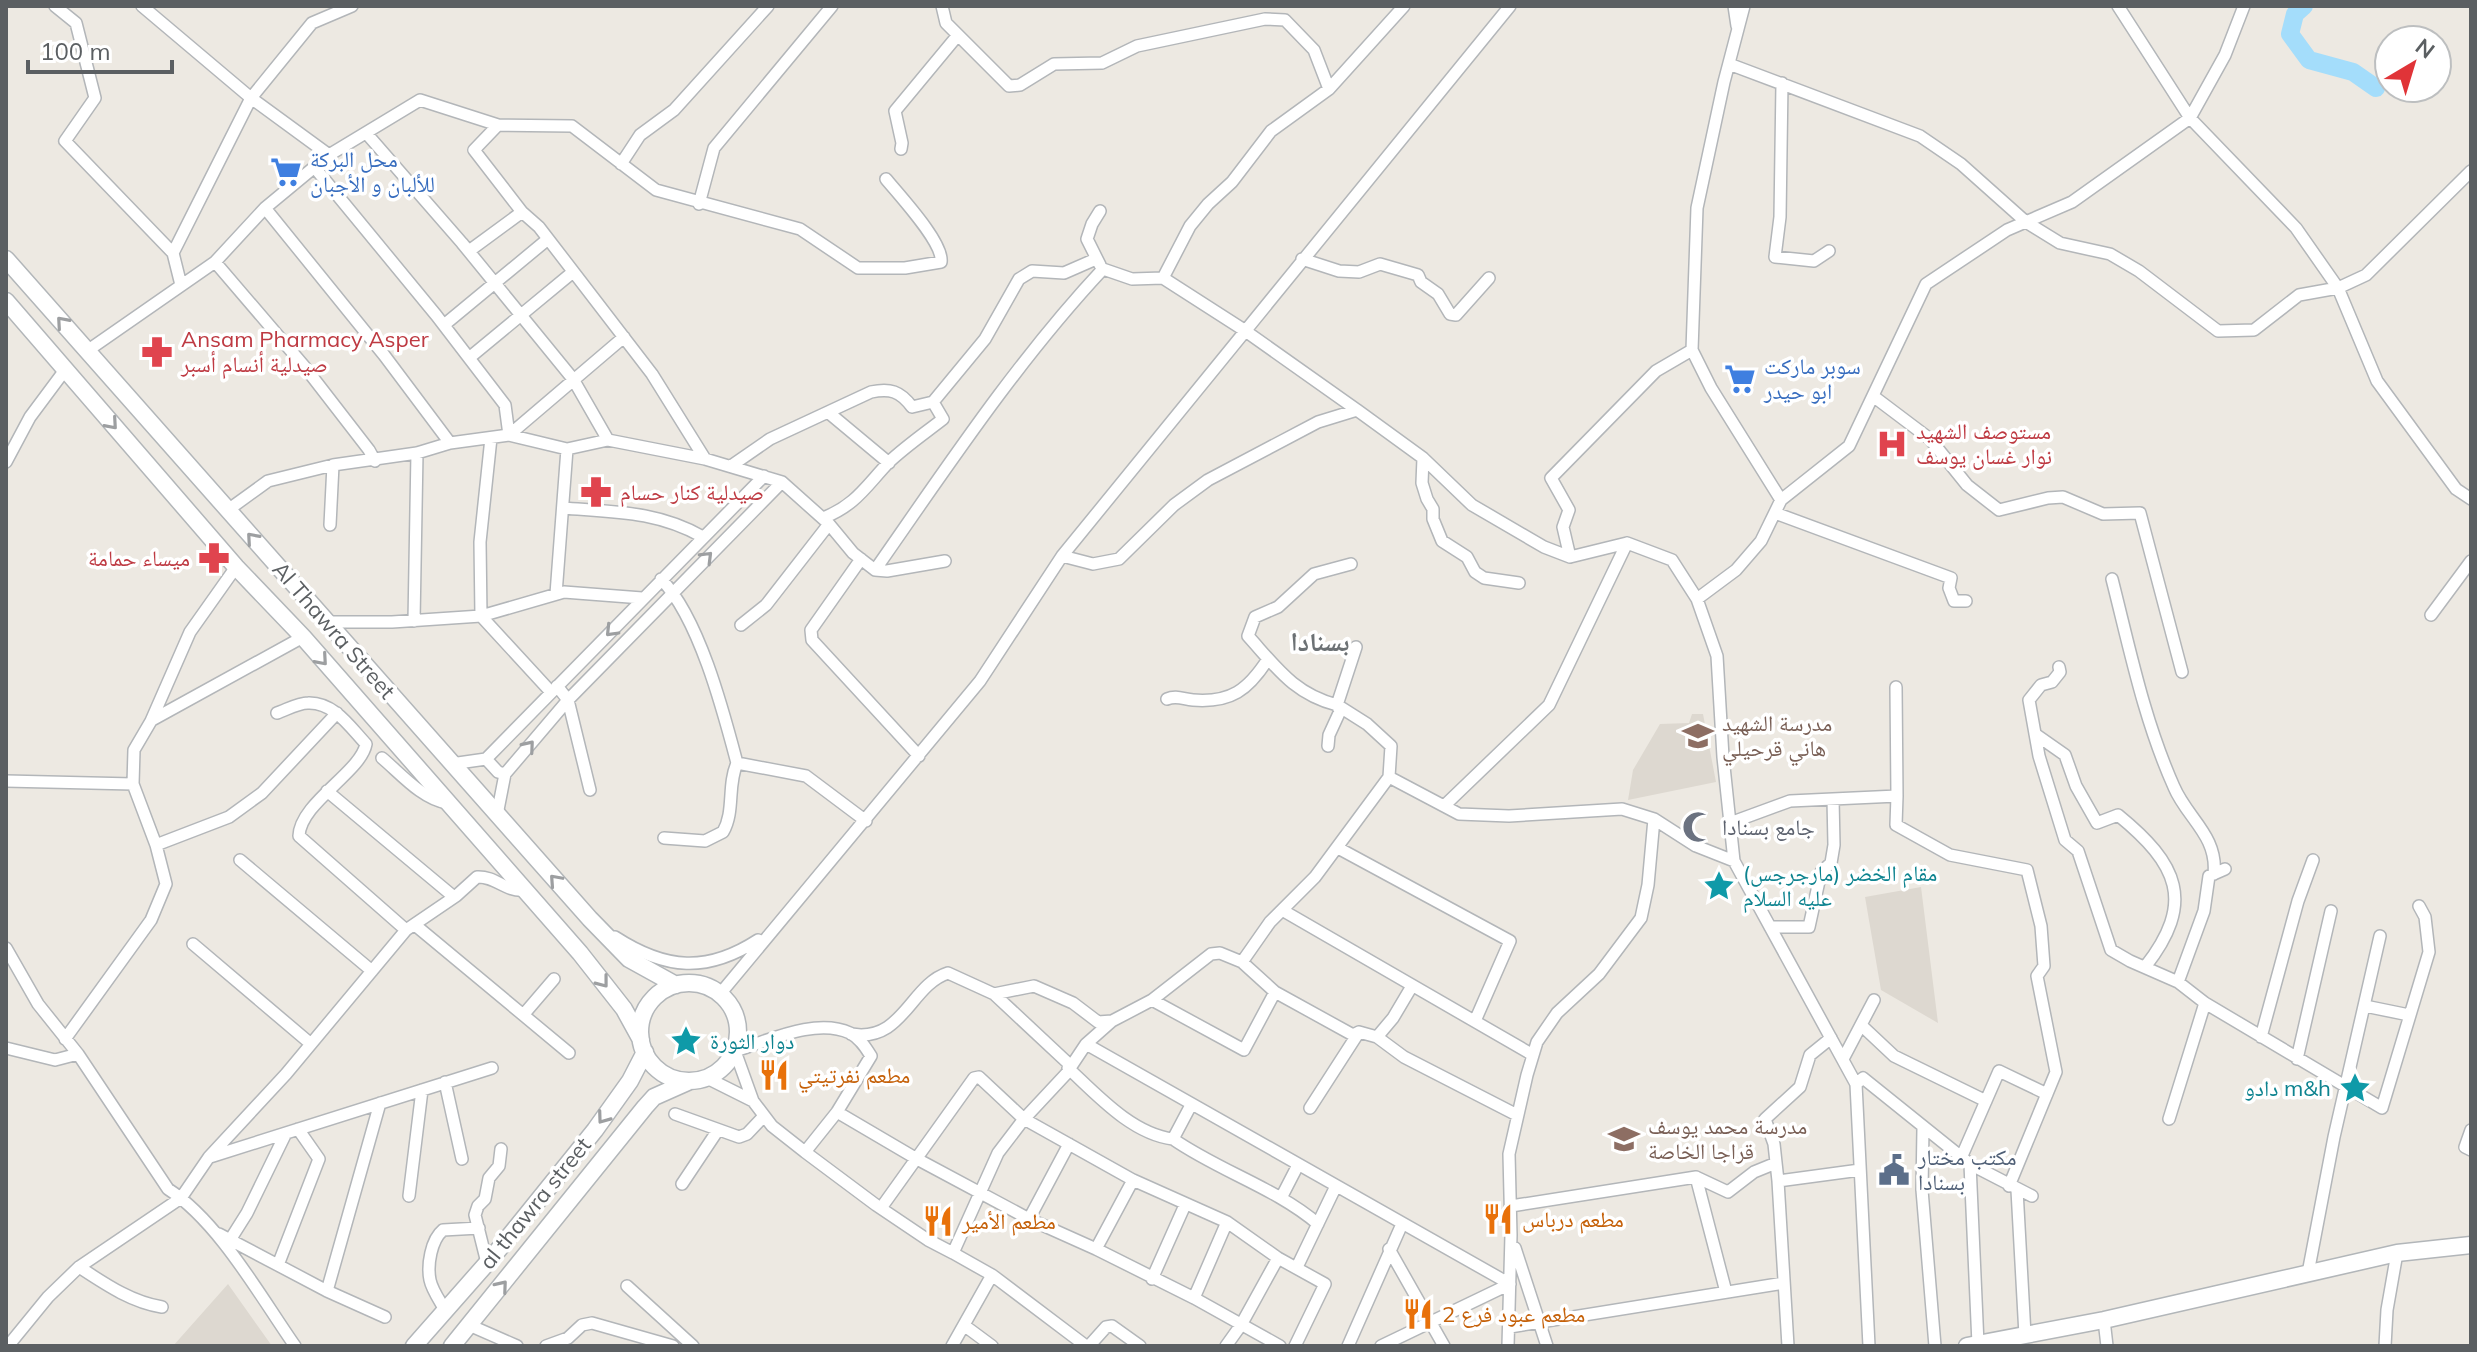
<svg xmlns="http://www.w3.org/2000/svg" width="2477" height="1352" viewBox="0 0 2477 1352" font-family="Mulish,'Noto Naskh Arabic',sans-serif">
  <style>
    .education { fill: #ddd8d0 }
    .lines { fill: none; stroke-linecap: round; stroke-linejoin: round }
    .river { stroke: #a4ddfb; stroke-width: 18 }
    .street-casing { stroke: #b3b6b9; stroke-width: 14 }
    .secondary-casing { stroke: #b2b6b9; stroke-width: 19 }
    .street { stroke: #fff; stroke-width: 11 }
    .secondary { stroke: #fff; stroke-width: 16 }
    .oneway { stroke: #9d9fa1 }
    .labels { text-anchor: middle; dominant-baseline: central; stroke-width: 7; stroke-linejoin: round; paint-order: stroke }
    .shop-label { font-size: 22px; fill: #366cbe; stroke: #fff; text-anchor: start }
    .health-label { font-size: 22px; fill: #be3a42; stroke: #fff; text-anchor: start }
    .street-label { font-size: 22px; fill: #5b5f62; stroke: #fff }
    .education-label { font-size: 22px; fill: #785e54; stroke: #fff; text-anchor: start }
    .worship-label { font-size: 22px; fill: #5b616d; stroke: #fff; text-anchor: start }
    .culture-label { font-size: 22px; fill: #0d838f; stroke: #fff; text-anchor: start }
    .food-label { font-size: 22px; fill: #c56008; stroke: #fff; text-anchor: start }
    .service-label { font-size: 22px; fill: #4e5e75; stroke: #fff; text-anchor: start }
    .quarter-label { font-size: 26px; font-weight: bold; fill: #6c7174; stroke: #fff }
  </style>
  <rect width="100%" height="100%" fill="#ede9e2"/>
  <!-- education -->
  <path class="education" d="M1692,714H1703L1716,782L1628,800L1633,770L1660,724L1689,723Z
    M1921,887L1938,1023L1881,990L1865,897Z
    M228,1284L272,1346H173Z"/>
  <g class="lines">
    <!-- river -->
    <path class="river" d="M2304,6L2295,14L2290,34L2309,60L2353,72L2376,88"/>
    <defs>
      <path id="street" d="M55,6L76,23L95,98L65,141L173,253
        M142,6L251,98L329,155
        M942,6L946,23L1009,86L1020,85L1054,64L1102,63L1137,46L1265,19L1285,20L1314,50L1329,89
        M1734,6L1737,26
        M1744,6L1724,82L1697,208L1692,350L1711,388L1781,500
        M2118,6L2190,118L2296,228L2338,288L2377,381L2456,489L2471,499
        M1729,64L1920,136L1961,164L2026,222L2060,243L2110,254L2139,271L2218,331L2254,330L2299,295L2338,288L2366,275L2471,171
        M1782,83L1780,217L1775,257L1814,261L1829,251
        M498,125L474,150L522,212L539,227L652,374L705,459
        M367,134L462,243L573,379L608,440
        M901,149L902,143L895,111L958,35
        M621,164L640,135L674,110L768,6
        M315,168L436,315L505,405L509,435
        M699,204L714,148L832,6
        M265,208L384,355L450,443
        M1100,211L1092,224L1087,239L1100,265
        M469,251L522,212
        M1302,259L1339,271L1359,272L1380,264L1418,275L1421,282L1438,294L1450,314L1456,315L1489,278
        M215,262L304,366L369,450L375,461
        M1163,278L1190,226L1208,204L1232,182L1271,131L1329,89L1404,6
        M181,285L173,253L251,98L312,23L352,6
        M444,325L548,239
        M1692,350L1656,371L1551,478L1569,510L1563,527L1570,557L1627,543L1672,560L1697,599L1717,656L1723,757L1734,861L1856,1084L1869,1346
        M87,351L215,262L265,208L329,155L420,100L498,125L572,126L656,190L800,229L858,268H905L941,262C944,243 899,195 886,179
        M469,358L573,272
        M1873,396L1930,439L1967,485L1999,510L2048,498L2063,497L2103,514L2140,513L2182,672
        M829,413L889,463
        M509,435L624,337
        M491,438L480,542L481,616L550,691
        M1423,458L1422,483L1427,499L1433,509V519L1442,541L1467,557L1475,572L1484,578L1519,583
        M6,462L30,417L65,370
        M731,466L770,439L871,392C890,388 900,391 912,407L933,402L985,339L1019,279L1032,271L1064,273L1096,259
        M563,508C614,512 657,511 703,537
        M228,510L268,481L333,465L417,453L450,443L509,435L567,449L608,440L705,459L782,482L829,524L853,553L875,570L887,571L945,561
        M1775,513L1951,578L1949,588L1954,601H1966
        M823,518C856,505 866,486 889,462C906,446 925,433 943,419L933,402
        M330,525L333,465
        M1062,556L1093,564L1119,559L1174,505L1208,480L1318,422L1357,410L1423,458L1472,505L1544,547L1570,557
        M861,559L811,630L812,640L919,756
        M875,570C947,467 1017,361 1103,269L1132,279L1163,278L1244,330L1357,410
        M661,579C699,618 723,710 737,763L806,776L866,821
        M2112,579C2130,650 2144,720 2174,787C2187,818 2218,836 2214,874
        M556,594L567,449
        M1697,599L1736,570L1761,541L1781,500L1849,446L1926,284L2007,230L2072,202L2190,118L2225,55L2244,6
        M2431,615L2471,561
        M414,621L417,453
        M326,622H392L481,616L564,592L642,598
        M741,625L766,605L829,524
        M2059,667L2060,672L2052,682L2041,685L2029,700L2039,756L2065,840L2078,851L2111,950L2130,961L2178,982L2205,1003L2382,1108L2429,952L2425,917L2419,906
        M557,686L568,700L590,790
        M1167,699C1176,695 1183,699 1193,700C1231,703 1248,690 1268,659
        M277,713C286,710 298,703 308,703C334,702 350,727 366,744C361,772 300,803 299,836L406,930
        M152,720L303,637
        M2035,734L2065,755L2076,786L2097,823L2118,815C2178,864 2196,902 2145,967
        M1328,746L1329,735L1340,711L1337,705C1294,694 1276,667 1248,636L1255,617L1278,607L1314,574L1351,564
        M382,758C401,774 422,799 447,803
        M486,759L498,772L505,774
        M451,764L486,759L764,476
        M1389,777L1459,814L1509,816L1622,809L1654,819L1696,846L1734,861
        M6,781L133,784
        M327,791L454,897
        M1897,796L1896,825L1950,855L2027,870L2041,926L2044,966L2037,976L2056,1072L2009,1186
        M1444,806L1549,705L1627,543
        M497,815L505,774L568,700L782,482
        M1730,823L1790,801L1897,796L1896,687
        M664,838L705,841L723,832C735,811 727,786 737,763
        M156,845L229,817L262,793L337,713
        M1338,848L1510,941L1475,1021
        M240,860L372,971
        M1282,910L1533,1055
        M415,925L569,1053
        M1770,927H1809L1821,872L1831,863L1834,845L1833,799
        M615,937C666,970 707,973 758,940
        M193,944L311,1044
        M6,948L38,1004L78,1054L168,1189C219,1222 260,1296 295,1346
        M1242,962L1275,992L1353,1035L1359,1032L1377,1037L1404,1057L1517,1115
        M2178,982L2204,911L2209,876L2225,869
        M720,994L980,681L1062,556L1510,6
        M994,994L1070,1065
        M1152,1000L1244,1050L1275,992
        M2365,1006L2409,1015
        M524,1014L554,979
        M1861,1025L1894,1056L1986,1101
        M851,1034C903,1043 910,985 948,973L994,994L1034,986L1073,1003L1098,1022L1112,1021
        M1377,1037L1393,1018L1412,986
        M2261,1037L2298,901L2313,860
        M65,1039L151,920L166,884L156,845L133,784L134,750L151,721L190,632L236,567
        M1086,1044L1510,1284
        M6,1048L55,1060L78,1054
        M1843,1059L1874,1000
        M2297,1059L2331,911
        M1068,1068C1097,1095 1132,1134 1173,1139L1191,1105
        M707,1078L753,1101L772,1126L805,1152L876,1205L928,1240L953,1253
        M445,1082L462,1159
        M1856,1084L1863,1078L1970,1164L2032,1196
        M753,1101L735,1051C768,1041 816,1017 850,1033C860,1038 866,1048 871,1056L837,1112L805,1152
        M1310,1108L1359,1032
        M837,1112L917,1159L1029,1219L1096,1249L1194,1298L1280,1346
        M675,1114L739,1137L747,1134L764,1116
        M2169,1119L2205,1003
        M1923,1128L1922,1190L1935,1346
        M2471,1130L2465,1147L2471,1150
        M1173,1139C1219,1171 1276,1188 1318,1224
        M210,1157L492,1068
        M1961,1158L1999,1071L2047,1094
        M1970,1164L1978,1344
        M1696,1177L1728,1192L1754,1172L1776,1163
        M1778,1181L1774,1144L1765,1119L1800,1087L1810,1055L1831,1038
        M682,1184L718,1130
        M2017,1190L2025,1335
        M409,1196L422,1090
        M1281,1198L1298,1165
        M1511,1206L1696,1177L1726,1292
        M881,1208L974,1078L979,1077L1024,1119L1133,1180L1227,1222L1278,1258L1325,1284L1295,1346
        M1029,1219L1069,1144
        M219,1234L327,1291L385,1317
        M230,1240L247,1213L286,1133
        M1515,1248L1547,1346
        M1096,1249L1133,1180
        M1389,1249L1444,1346
        M487,1263L475,1215L478,1206L485,1199L489,1178L499,1166L501,1149
        M278,1265L319,1159L298,1129
        M79,1267C105,1284 131,1302 162,1307
        M1297,1267L1336,1186
        M2308,1273L2334,1137L2380,936
        M992,1275L1086,1346
        M1152,1279L1185,1205
        M627,1286L693,1346
        M327,1291L380,1103
        M1194,1298L1227,1222
        M445,1310C440,1301 432,1290 430,1280C427,1265 431,1240 443,1230L479,1228
        M2104,1320L2107,1346
        M469,1325L517,1346
        M965,1326L992,1346
        M1510,1327L1784,1283
        M8,1346L48,1297L79,1267L181,1198L209,1157L286,1074L406,930L456,896L477,877C496,876 505,892 524,890
        M546,1346L568,1338L582,1325L592,1323L673,1346
        M952,1346L992,1275L953,1253L998,1153L1024,1119L1066,1074L1086,1044L1112,1021L1152,1000L1211,954L1220,953L1242,962L1270,922L1315,877L1389,777L1391,746L1367,724L1337,705L1356,647
        M1089,1346L1106,1327L1112,1326L1140,1346
        M1226,1346L1241,1325L1278,1258
        M1348,1346L1402,1224
        M1381,1346L1510,1284
        M1508,1346L1511,1235L1509,1154L1527,1075L1537,1042L1557,1013L1599,974L1641,918L1648,885L1654,819
        M1788,1346L1778,1181L1860,1170
        M2385,1346L2387,1310L2397,1253"/>
      <path id="secondary" d="M6,259L590,919L629,959L676,985
        M6,301L236,567L303,637L580,953L624,1009L641,1040
        M640 1032a49 49 0 1 1 98 0a49 49 0 1 1-98 0Z
        M414,1346L495,1254L595,1130L630,1081L645,1052
        M452,1346L645,1107L654,1097L690,1081
        M1967,1346L2104,1320L2397,1253L2471,1245"/>
    </defs>
    <!-- street casing -->
    <use href="#street" class="street-casing"/>
    <!-- secondary casing -->
    <use href="#secondary" class="secondary-casing"/>
    <!-- street -->
    <use href="#street" class="street"/>
    <!-- secondary -->
    <use href="#secondary" class="secondary"/>
  </g>
  <!-- one-way arrows -->
  <defs><path id="oneway-chevron" d="M-2-3.5L2.5 0L-2 3.5" fill="none" stroke-width="1.6" stroke-linecap="round" stroke-linejoin="round" transform="scale(2)"/></defs>
  <g class="oneway">
    <use href="#oneway-chevron" transform="translate(62 322) rotate(-131)"/>
    <use href="#oneway-chevron" transform="translate(112 424) rotate(49)"/>
    <use href="#oneway-chevron" transform="translate(252 538) rotate(-131)"/>
    <use href="#oneway-chevron" transform="translate(707 557) rotate(-45)"/>
    <use href="#oneway-chevron" transform="translate(611 631) rotate(134)"/>
    <use href="#oneway-chevron" transform="translate(322 660) rotate(49)"/>
    <use href="#oneway-chevron" transform="translate(529 746) rotate(-50)"/>
    <use href="#oneway-chevron" transform="translate(555 880) rotate(-132)"/>
    <use href="#oneway-chevron" transform="translate(603 982) rotate(52)"/>
    <use href="#oneway-chevron" transform="translate(603 1118) rotate(126)"/>
    <use href="#oneway-chevron" transform="translate(502 1286) rotate(-50)"/>
  </g>
  <!-- icons -->
  <defs>
    <symbol id="supermarket-bare" viewBox="-9 -9 18 18"><path d="M-6-5.5h2.5l.6 2H6L4.5 2H-2.5L-4.4-4H-6ZM-1.5 3.2a1.3 1.3 0 1 0 .1 0ZM3 3.2a1.3 1.3 0 1 0 .1 0Z" fill="#3f7fe0" stroke="#fff" stroke-width="2.5" paint-order="stroke"/></symbol>
    <symbol id="pharmacy-bare" viewBox="-9 -9 18 18"><path d="M-2-6h4v4h4v4h-4v4h-4v-4h-4v-4h4Z" fill="#e0444e" stroke="#fff" stroke-width="2.5" paint-order="stroke"/></symbol>
    <symbol id="hospital-bare" viewBox="-9 -9 18 18"><path d="M-5-5h3v3.5h4V-5h3V5h-3V1.5h-4V5h-3Z" fill="#e0444e" stroke="#fff" stroke-width="2.5" paint-order="stroke"/></symbol>
    <symbol id="school-bare" viewBox="-9 -9 18 18"><path d="M0-5L7-2L0 1L-7-2ZM-4 1L0 2.5L4 1V4Q0 6-4 4Z" fill="#8d6e63" stroke="#fff" stroke-width="2.5" paint-order="stroke"/></symbol>
    <symbol id="mosque-bare" viewBox="-9 -9 18 18"><path d="M3.5-4.9A6 6 0 1 0 3.5 4.9A5 5 0 1 1 3.5-4.9Z" fill="#6b7280" stroke="#fff" stroke-width="2.5" paint-order="stroke"/></symbol>
    <symbol id="sight-bare" viewBox="-9 -9 18 18"><path d="M0-6L1.8-2.2L6-1.7L2.9 1.2L3.7 5.4L0 3.3L-3.7 5.4L-2.9 1.2L-6-1.7L-1.8-2.2Z" fill="#0f9aa8" stroke="#fff" stroke-width="2.5" paint-order="stroke"/></symbol>
    <symbol id="restaurant-bare" viewBox="-9 -9 18 18"><path d="M-5-6h1v4h1v-4h1v4h1v-4h1v5L-1.5 .5V6h-2V.5L-5-1ZM5-6V6H3V1.5H1.5Q1.5-4 5-6Z" fill="#e8710a" stroke="#fff" stroke-width="2.5" paint-order="stroke"/></symbol>
    <symbol id="civic-bare" viewBox="-9 -9 18 18"><path d="M-.6-6.5H3V-4.5H.6V-3L4-1V1h2V6H-6V1h2V-1L-.6-3ZM-1.2 2.5V6h2.4V2.5Z" fill="#5c6f8a" stroke="#fff" stroke-width="2.5" paint-order="stroke"/></symbol>
  </defs>
  <g fill-rule="evenodd">
    <use href="#supermarket-bare" x="264" y="150" width="44" height="44"/>
    <use href="#pharmacy-bare" x="135" y="330" width="44" height="44"/>
    <use href="#supermarket-bare" x="1718" y="357" width="44" height="44"/>
    <use href="#hospital-bare" x="1870" y="422" width="44" height="44"/>
    <use href="#pharmacy-bare" x="574" y="470" width="44" height="44"/>
    <use href="#pharmacy-bare" x="192" y="536" width="44" height="44"/>
    <use href="#school-bare" x="1676" y="714" width="44" height="44"/>
    <use href="#mosque-bare" x="1676" y="805" width="44" height="44"/>
    <use href="#sight-bare" x="1697" y="864" width="44" height="44"/>
    <use href="#sight-bare" x="664" y="1019" width="44" height="44"/>
    <use href="#restaurant-bare" x="752" y="1053" width="44" height="44"/>
    <use href="#sight-bare" x="2333" y="1066" width="44" height="44"/>
    <use href="#school-bare" x="1602" y="1117" width="44" height="44"/>
    <use href="#civic-bare" x="1872" y="1148" width="44" height="44"/>
    <use href="#restaurant-bare" x="1476" y="1197" width="44" height="44"/>
    <use href="#restaurant-bare" x="916" y="1199" width="44" height="44"/>
    <use href="#restaurant-bare" x="1396" y="1292" width="44" height="44"/>
  </g>
  <g class="labels">
    <!-- shop labels -->
    <g class="shop-label">
      <text x="310" y="159">محل البركة<tspan x="310" dy="25">للألبان و الأجبان</tspan></text>
      <text x="1764" y="366">سوبر ماركت<tspan x="1764" dy="25">ابو حيدر</tspan></text>
    </g>
    <!-- health labels -->
    <g class="health-label">
      <text x="181" y="339">Ansam Pharmacy Asper<tspan x="181" dy="25">صيدلية أنسام أسبر</tspan></text>
      <text x="1916" y="431">مستوصف الشهيد<tspan x="1916" dy="25">نوار غسان يوسف</tspan></text>
      <text x="620" y="492">صيدلية كنار حسام</text>
      <text x="190" y="558" text-anchor="end">ميساء حمامة</text>
    </g>
    <!-- street labels -->
    <g class="street-label">
      <text transform="translate(334 630) rotate(49)">Al Thawra Street</text>
      <text transform="translate(535 1203) rotate(-51)">al thawra street</text>
    </g>
    <!-- education labels -->
    <g class="education-label">
      <text x="1722" y="723">مدرسة الشهيد<tspan x="1722" dy="25">هاني قرحيلي</tspan></text>
      <text x="1648" y="1126">مدرسة محمد يوسف<tspan x="1648" dy="25">قراجا الخاصة</tspan></text>
    </g>
    <!-- worship labels -->
    <g class="worship-label">
      <text x="1722" y="827">جامع بسنادا</text>
    </g>
    <!-- culture labels -->
    <g class="culture-label">
      <text x="1743" y="873">مقام الخضر (مارجرجس)<tspan x="1743" dy="25">عليه السلام</tspan></text>
      <text x="710" y="1041">دوار الثورة</text>
      <text x="2331" y="1088" text-anchor="end">دادو m&amp;h</text>
    </g>
    <!-- food labels -->
    <g class="food-label">
      <text x="798" y="1075">مطعم نفرتيتي</text>
      <text x="1522" y="1219">مطعم درباس</text>
      <text x="962" y="1221">مطعم الأمير</text>
      <text x="1442" y="1314">مطعم عبود فرع 2</text>
    </g>
    <!-- service labels -->
    <g class="service-label">
      <text x="1918" y="1157">مكتب مختار<tspan x="1918" dy="25">بسنادا</tspan></text>
    </g>
    <!-- quarter labels -->
    <g class="quarter-label">
      <text x="1320" y="641">بسنادا</text>
    </g>
  </g>
  <!-- border -->
  <rect width="2477" height="1352" fill="none" stroke="#5b5f62" stroke-width="16"/>
  <!-- north arrow -->
  <g transform="translate(2413 64) rotate(38)"><circle r="38" fill="#ffffff" stroke="#bdbfc0" stroke-width="2"/>
  <path d="M0-6L14 30L0 20L-14 30Z" fill="#e03438"/>
  <text y="-12" font-size="22" font-weight="bold" text-anchor="middle" fill="#5b5f62">N</text>
  </g>
  <!-- scale -->
  <path d="M28 60v12h144v-12" fill="none" stroke="#5b5f62" stroke-width="4"/>
  <text x="40" y="60" font-size="24" fill="#5b5f62" stroke="#ffffff" stroke-width="6" paint-order="stroke">100 m</text>
</svg>
